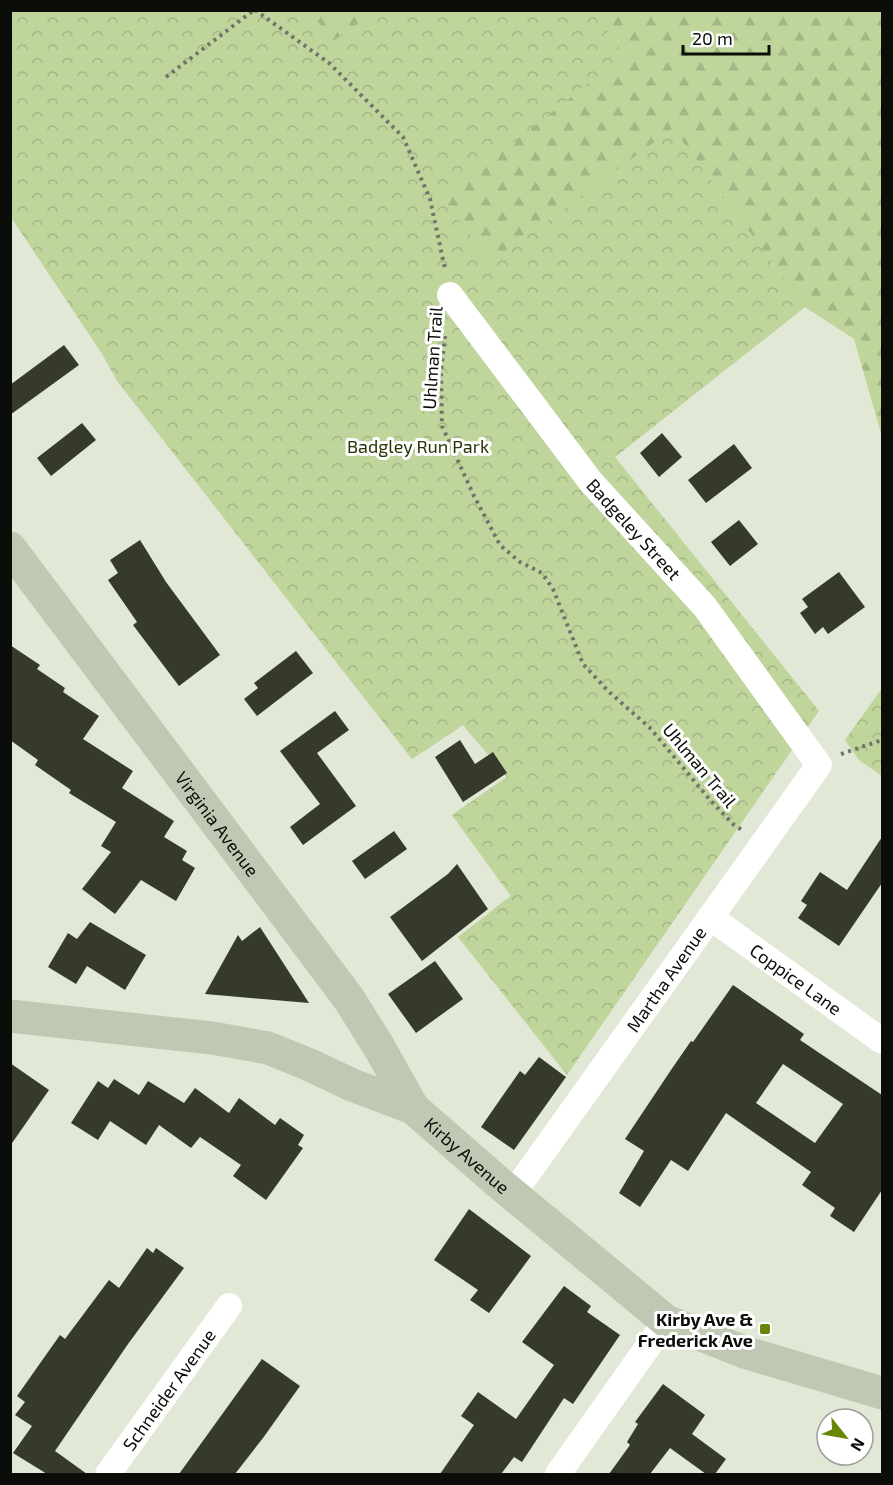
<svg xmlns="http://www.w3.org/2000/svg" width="893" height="1485" viewBox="0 0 893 1485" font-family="'Exo 2',sans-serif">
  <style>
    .forest { fill: url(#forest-firs) }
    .park { fill: url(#park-crowns) }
    .building { fill: #353a2c; fill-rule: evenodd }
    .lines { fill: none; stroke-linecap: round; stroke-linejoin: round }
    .path { stroke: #70756a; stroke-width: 4; stroke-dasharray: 3 4.5; stroke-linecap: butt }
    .street { stroke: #fff; stroke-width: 26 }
    .secondary { stroke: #c0c8b3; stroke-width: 33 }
    .poi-dot { fill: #678807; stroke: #fff; stroke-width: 2 }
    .labels { text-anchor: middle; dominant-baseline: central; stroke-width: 6; stroke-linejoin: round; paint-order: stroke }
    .street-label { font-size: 18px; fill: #0b0d08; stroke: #fff }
    .park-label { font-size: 18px; fill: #263305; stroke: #fff }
    .poi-label { font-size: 18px; font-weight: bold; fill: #0b0d08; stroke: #fff; text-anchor: end }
  </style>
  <defs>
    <pattern id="forest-firs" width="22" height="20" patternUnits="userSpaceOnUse" patternTransform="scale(1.5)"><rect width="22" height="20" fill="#bfd59c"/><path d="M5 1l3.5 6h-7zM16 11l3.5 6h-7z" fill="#a3b685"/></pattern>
    <pattern id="park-crowns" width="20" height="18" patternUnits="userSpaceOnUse" patternTransform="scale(1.5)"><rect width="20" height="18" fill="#bfd59c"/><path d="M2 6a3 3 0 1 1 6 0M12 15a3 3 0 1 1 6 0" fill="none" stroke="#a3b685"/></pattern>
  </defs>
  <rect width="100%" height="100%" fill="#e1e8d6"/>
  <!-- forest -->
  <path class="forest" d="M10,11H882V437L854,339L805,307L615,457L779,767L458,937L511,896L452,815L507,777L463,725L412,759L118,382L101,352L11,217Z"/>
  <!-- park -->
  <path class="park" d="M10,11H310L333,41L377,11H593L625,55L442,198L491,263L673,128L805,307L615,457L819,711L567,1075L458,937L511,896L452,815L507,777L463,725L412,759L118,382L101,352L11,217Z
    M882,688V776L859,760L845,740Z"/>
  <!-- building -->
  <path class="building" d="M64,345L79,365L10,415V385Z
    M82,423L96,440L51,476L37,458Z
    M662,433L682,457L659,477L640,453Z
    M734,444L752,468L706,503L688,480Z
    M739,520L758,544L730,566L711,542Z
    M140,540L166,582L220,655L179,686L133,625L137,622L108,580L118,573L110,560Z
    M839,572L865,607L828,634L823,627L815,634L800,613L808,607L802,599Z
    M10,645L40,665L37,669L65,688L63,692L99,716L83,739L133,771L122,788L174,821L164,837L187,851L182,860L195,868L176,901L141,880L115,914L82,889L111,852L101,846L116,822L69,793L71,790L35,765L38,760L10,740Z
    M296,651L313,673L257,716L244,699L258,688L254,683Z
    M335,711L349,730L317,753L356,806L303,845L290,827L320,804L280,751Z
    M460,740L475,764L493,752L507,773L463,802L435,757Z
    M394,831L407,849L365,879L352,861Z
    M882,837V883L839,946L798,918L807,905L801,901L820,872L847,890Z
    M457,864L488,909L422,961L390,917L448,874Z
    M90,922L146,955L125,990L87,966L76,984L48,967L68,933L77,939Z
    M260,927L309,1003L205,994L238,935L242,941Z
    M435,961L463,999L416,1033L388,994Z
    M733,985L804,1034L800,1040L882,1095V1190L854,1232L830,1216L835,1208L802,1185L811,1172L726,1113L688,1171L671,1160L640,1207L619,1193L644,1151L625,1139L671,1070L691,1041L693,1042ZM783,1064L843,1104L815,1143L756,1103Z
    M539,1057L566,1077L514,1150L481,1127L520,1071L525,1075Z
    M10,1063L49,1090L10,1146Z
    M114,1079L139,1095L148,1081L184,1103L195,1088L229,1113L239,1098L275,1125L280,1118L304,1135L298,1145L303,1148L266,1200L233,1176L241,1165L200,1137L191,1148L159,1125L146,1145L110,1121L98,1140L71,1123L98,1081L108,1088Z
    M469,1209L531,1256L489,1313L470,1300L478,1290L434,1260Z
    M147,1248L153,1253L156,1248L184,1268L128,1344L55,1451L87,1474H47L13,1453L32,1426L15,1415L25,1402L17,1396L60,1335L65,1339L109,1280L119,1288Z
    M564,1286L591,1306L587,1312L620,1335L573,1404L564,1398L522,1462L514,1457L501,1474H440L474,1425L461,1416L478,1392L516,1419L554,1365L522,1342Z
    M262,1359L300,1386L263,1438L235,1474H179Z
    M663,1384L705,1415L692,1434L726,1459L715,1474H706L670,1448L650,1474H609L630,1445L627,1442L638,1424L635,1422Z"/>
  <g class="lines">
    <!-- path -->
    <path class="path" d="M255,10L329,63L403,137L430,199L445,269
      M166,77L254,10
      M445,336L441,372L442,426L474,496L500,545L520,562L542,573L553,589L583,664L609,692L650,728L711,801L733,824L742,830
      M841,754L882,740"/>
    <!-- street -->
    <g class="street">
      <path id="s1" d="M450,295L591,482L705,607L819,765L513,1194"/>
      <path id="s2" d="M710,917L882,1041"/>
      <path id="s3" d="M108,1474L229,1306"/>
      <path d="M558,1474L666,1321"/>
    </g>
    <!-- secondary -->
    <g class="secondary">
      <path id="s4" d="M10,548L349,999L379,1047L413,1108"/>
      <path id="s5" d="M10,1016L212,1038L268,1048L310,1065L352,1085L413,1108L499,1183L666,1321L744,1352L882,1393"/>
    </g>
  </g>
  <!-- markers -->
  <rect class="poi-dot" x="759" y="1323" width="12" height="12" rx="3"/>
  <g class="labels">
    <!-- street labels -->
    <g class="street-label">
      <text transform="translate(432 358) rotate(-86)">Uhlman Trail</text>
      <text stroke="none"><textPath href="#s1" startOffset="298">Badgeley Street</textPath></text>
      <text transform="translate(700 765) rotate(50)">Uhlman Trail</text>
      <text stroke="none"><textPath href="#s4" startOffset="345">Virginia Avenue</textPath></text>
      <text transform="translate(666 979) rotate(-55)">Martha Avenue</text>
      <text stroke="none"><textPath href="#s2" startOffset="106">Coppice Lane</textPath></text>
      <text stroke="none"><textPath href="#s5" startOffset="489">Kirby Avenue</textPath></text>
      <text stroke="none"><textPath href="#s3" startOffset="104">Schneider Avenue</textPath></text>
    </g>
    <!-- park labels -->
    <g class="park-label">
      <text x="418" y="446">Badgley Run Park</text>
    </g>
    <!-- poi labels -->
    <g class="poi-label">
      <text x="753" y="1319">Kirby Ave &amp;<tspan x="753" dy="21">Frederick Ave</tspan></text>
    </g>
  </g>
  <!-- border -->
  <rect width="893" height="1485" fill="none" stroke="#0b0d08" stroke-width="24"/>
  <!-- north arrow -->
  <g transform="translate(845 1437) rotate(121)"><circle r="28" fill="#ffffff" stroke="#9d9e9c" stroke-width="1.5"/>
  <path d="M0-4.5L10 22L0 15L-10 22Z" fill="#678807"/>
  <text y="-9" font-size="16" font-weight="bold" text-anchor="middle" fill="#0b0d08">N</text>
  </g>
  <!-- scale -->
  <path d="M683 45v9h86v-9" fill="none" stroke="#0b0d08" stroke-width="3"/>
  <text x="692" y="45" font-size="18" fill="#0b0d08" stroke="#ffffff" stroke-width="4.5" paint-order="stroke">20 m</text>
</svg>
